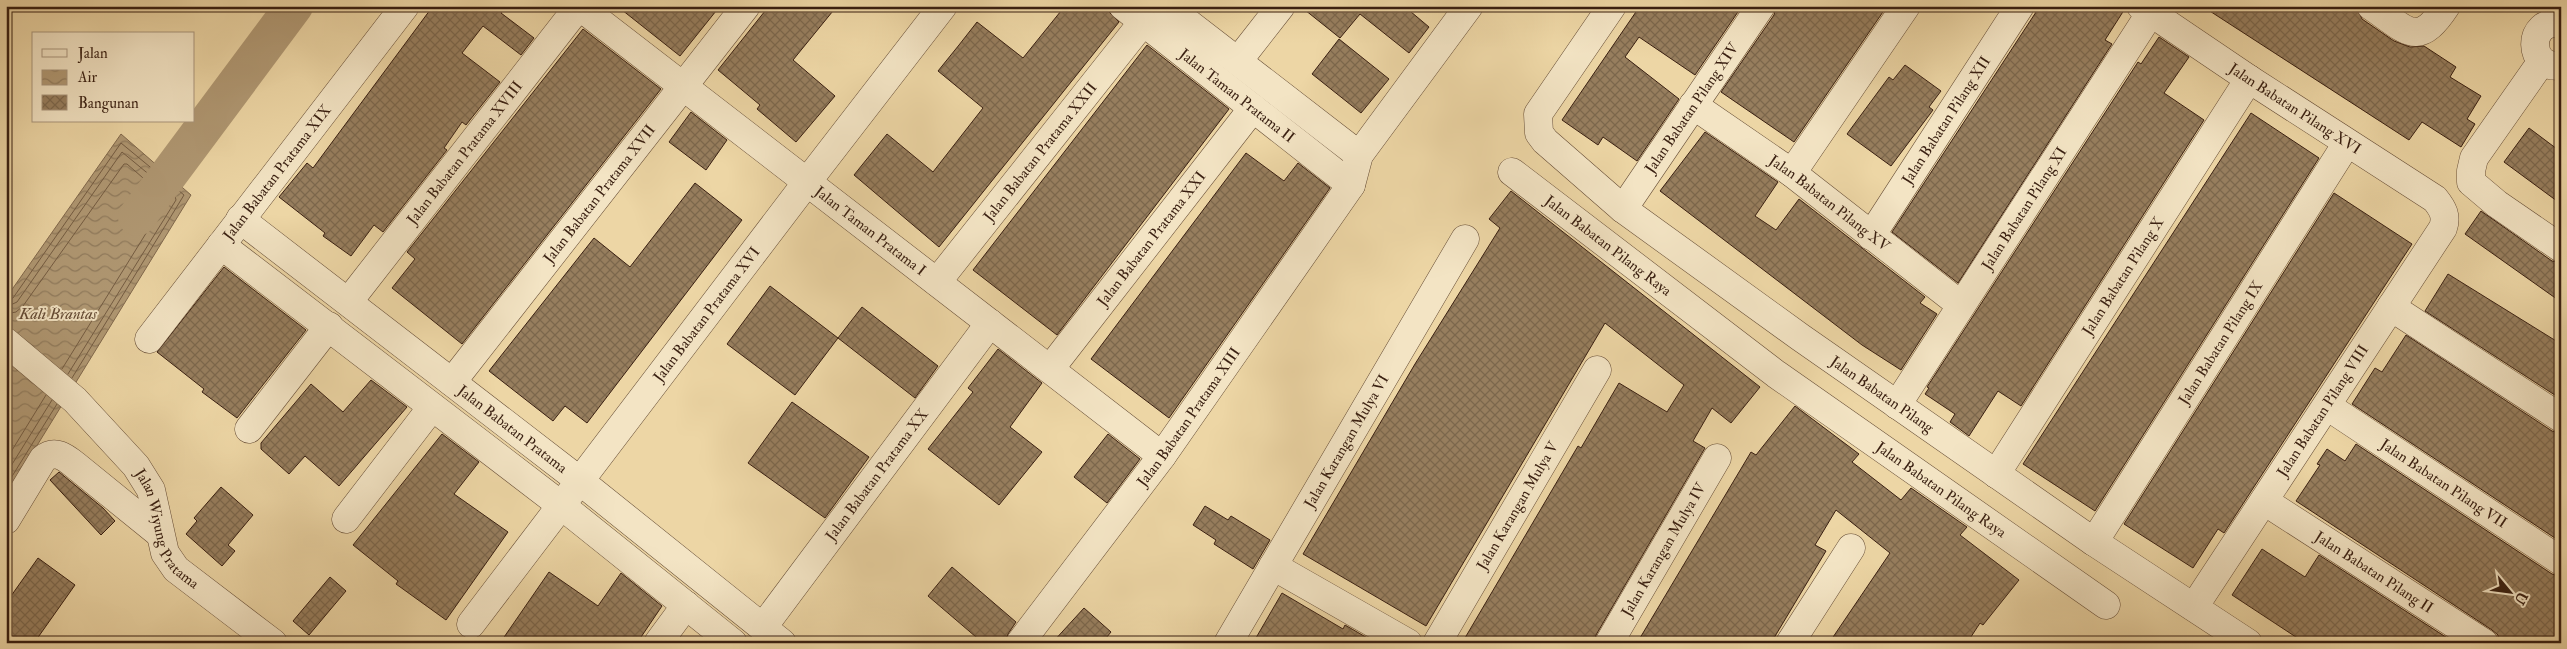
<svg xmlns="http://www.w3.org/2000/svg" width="2567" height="649" viewBox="0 0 2567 649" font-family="'IM FELL Double Pica',serif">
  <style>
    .water { fill: url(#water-waves); stroke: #80684c }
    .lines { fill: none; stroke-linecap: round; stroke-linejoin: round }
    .shore { stroke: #745c42; stroke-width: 1 }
    .river { stroke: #b09873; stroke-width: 38 }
    .building { fill: url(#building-cross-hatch); stroke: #391f11 }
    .minor-casing { stroke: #664d36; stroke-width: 29 }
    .minor { stroke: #f3e4c4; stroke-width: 28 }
    .labels { text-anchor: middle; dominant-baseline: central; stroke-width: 4; stroke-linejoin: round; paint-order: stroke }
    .street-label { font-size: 15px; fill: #391f11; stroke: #f3e4c4 }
    .water-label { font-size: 16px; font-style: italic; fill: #634933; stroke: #f3e4c4 }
  </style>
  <defs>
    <pattern id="water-waves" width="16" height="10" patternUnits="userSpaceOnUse" patternTransform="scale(1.25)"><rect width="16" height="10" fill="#b09873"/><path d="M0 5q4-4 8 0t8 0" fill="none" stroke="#907b5d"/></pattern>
    <pattern id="building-cross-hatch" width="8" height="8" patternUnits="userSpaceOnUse" patternTransform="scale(1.25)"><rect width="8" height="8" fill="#977e5e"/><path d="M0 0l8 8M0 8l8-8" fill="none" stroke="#7c674c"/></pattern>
  </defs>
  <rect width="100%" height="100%" fill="#edd6a5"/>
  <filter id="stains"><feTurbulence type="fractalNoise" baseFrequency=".004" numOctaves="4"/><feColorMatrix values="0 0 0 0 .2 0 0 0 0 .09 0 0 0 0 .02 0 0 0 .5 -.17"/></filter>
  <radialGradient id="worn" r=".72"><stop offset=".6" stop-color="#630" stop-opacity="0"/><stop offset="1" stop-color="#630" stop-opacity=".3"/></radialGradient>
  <!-- water -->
  <path class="water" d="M121,134L191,195L6,496V298Z"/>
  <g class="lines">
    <!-- shore -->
    <path class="shore" d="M6,300L13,298L121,143L184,195L72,378
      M6,307L17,302L122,152L175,196L176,200L68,374
      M6,314L16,312L23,306L124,164H127L166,198V201L62,369
      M6,460L46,395
      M6,474L52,400
      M6,486L57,404"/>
    <!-- river -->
    <path class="river" d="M137,217L294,6"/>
  </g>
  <!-- building -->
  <path class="building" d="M433,6H506L501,13L534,38L521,55L483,26L462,53L500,82L466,125L462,122L444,148L447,150L383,232L374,225L351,256L323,236L325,233L279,197L307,163L313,168Z
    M617,6H720L680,56Z
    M769,6H837L793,60L835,96L796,142L757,109L760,105L718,70Z
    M1065,6H1108L1109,12L1119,22L939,247L854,175L887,134L933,172L983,108L938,71L959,45L977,22L1023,58Z
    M1300,6H1404L1429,27L1409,53L1360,14L1340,38Z
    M1640,6H1742L1695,75L1639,37L1625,57L1679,99L1637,161L1603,137L1598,145L1562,120Z
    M1776,6H1887L1794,142L1721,92L1774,15Z
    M2040,6L2126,7L2105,40L2112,44L1958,283L1892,232Z
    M2202,6H2356L2362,19L2394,41L2410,47L2424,46L2456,67L2450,77L2481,96L2467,119L2475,124L2461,147L2422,122L2409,140Z
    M583,29L661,89L462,344L392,288L415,259L407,252Z
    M2159,37L2189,57L2164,93L2204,120L2021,406L1998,391L1969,436L1950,422L1955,414L1925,394L1929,388L1927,387L2138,62L2141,64Z
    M1339,39L1389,79L1361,113L1312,74Z
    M1147,45L1229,109L1057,335L973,270Z
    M1905,65L1941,91L1929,107L1933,110L1891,166L1847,134L1889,77L1893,80Z
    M691,112L727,140L706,170L669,142Z
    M2251,113L2319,158L2095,511L2023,464Z
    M2529,128L2561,152V204L2504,162Z
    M1705,132L1778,182L1755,216L1776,230L1799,199L1925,297L1920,303L1937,314L1901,370L1862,345L1660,191Z
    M1246,153L1284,181L1298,163L1330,188L1169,418L1091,359Z
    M695,183L742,220L587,423L565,406L553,421L489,371L594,238L630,267Z
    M1511,191L1760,387L1731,423L1712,408L1693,441L1705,448L1596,635L1593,643H1462L1578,446L1581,448L1619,383L1667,412L1684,385L1605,323L1426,626L1303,554L1415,364L1500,228L1489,219Z
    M2334,193L2412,244L2224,533L2218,529L2193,568L2124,524Z
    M2481,211L2552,261L2561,263V302L2465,234Z
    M224,267L306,330L237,418L202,392L204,389L157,352Z
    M2448,274L2561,344V399L2425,311Z
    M770,286L838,338L795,395L727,344Z
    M862,307L938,366L915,398L838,338Z
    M2406,335L2552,431L2561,434V542L2352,404L2375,368L2382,372Z
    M998,349L1042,383L1010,427L1042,452L999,505L928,449L973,392L968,388Z
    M371,380L407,407L339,486L305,456L289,474L261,449V443L311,384L343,412Z
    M792,402L869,457L825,518L748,463Z
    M1795,406L1859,454L1852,462L1901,500L1911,488L1964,525L1967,527L1960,535L2019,580L1983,625L1980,623L1967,643H1829L1890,553L1836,510L1815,545L1826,551L1771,643H1637L1751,452L1756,455Z
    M442,434L479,462L454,494L508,532L446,620L396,584L398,581L353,545Z
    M1108,434L1140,459L1107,503L1074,477Z
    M2356,444L2552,574L2561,577V643H2499L2498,635L2492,630L2296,501L2320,465L2317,464L2327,449L2345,461Z
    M59,472L103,508L115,521L101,535L50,480Z
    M221,487L253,515L228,545L235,551L222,566L186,534L197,521L194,518Z
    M1205,506L1228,520L1231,516L1270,540L1253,569L1214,544L1216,540L1193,525Z
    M2262,549L2305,577L2319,555L2455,643H2305L2232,595Z
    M38,558L75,585L34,643H6V603Z
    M952,567L1016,622L1008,634L1005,643H983L928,596Z
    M549,572L598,606L621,573L662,606L637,643H500Z
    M330,577L346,591L309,635L293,621Z
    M1282,593L1343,629L1345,625L1376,643H1253Z
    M1084,608L1111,632L1102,643H1052Z"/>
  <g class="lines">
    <defs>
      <g id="minor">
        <path id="s1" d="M1123,6L1351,185"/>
        <path d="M1166,6L1359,155"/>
        <path id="s2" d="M1612,6L1538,114L1539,133L1545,141L1623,209L1800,337L2094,542L2248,643"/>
        <path id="s3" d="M2141,6L2249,79L2435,199C2443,209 2447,216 2443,228L2194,607"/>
        <path d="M2371,6C2407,30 2417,50 2446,6"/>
        <path d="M2561,24C2526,17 2527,72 2561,65"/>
        <path d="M1238,61L1281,6"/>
        <path d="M2542,61L2474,158L2471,171V182L2497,204L2561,248"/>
        <path id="s4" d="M1693,105L1792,173L1961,305"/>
        <path id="s5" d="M1512,172L1776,374L2106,605"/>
        <path d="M1792,173L1906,6"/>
        <path id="s6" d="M1623,209L1761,6"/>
        <path id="s7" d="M240,219L580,481L782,643"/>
        <path id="s8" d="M1871,236L2020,6"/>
        <path d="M221,245L562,506L733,643"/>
        <path id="s9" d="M937,282L1143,22"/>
        <path id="s10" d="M349,301L579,6L1162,456"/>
        <path d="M2391,307L2561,418"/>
        <path id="s11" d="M149,339L405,6"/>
        <path id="s12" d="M6,342L75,400L136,466L151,490L165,553L176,569L273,643"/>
        <path id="s13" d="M1050,369L1253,108"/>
        <path id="s14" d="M452,382L746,6"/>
        <path id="s15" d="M1897,405L2155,6"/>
        <path id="s16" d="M2327,406L2561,561"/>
        <path d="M249,429L329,326"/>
        <path id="s17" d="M1996,474L2249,79"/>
        <path id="s18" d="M2264,501L2484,643"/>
        <path d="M346,519L432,407"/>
        <path d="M6,520L43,459C55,449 65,457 75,465L160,534"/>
        <path id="s19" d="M2094,542L2347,143"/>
        <path d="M1273,566L1408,643"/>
        <path id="s20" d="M471,624L807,182L943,6"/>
        <path id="s21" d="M763,627L990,323"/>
        <path d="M658,643L686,605"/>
        <path id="s22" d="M1020,643L1162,456L1351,185L1359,155L1469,6"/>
        <path id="s23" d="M1228,643L1465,239"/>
        <path id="s24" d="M1437,643L1597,370"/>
        <path id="s25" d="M1609,643L1717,458"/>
        <path d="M1790,643L1851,548"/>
      </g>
    </defs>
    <!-- minor casing -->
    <use href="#minor" class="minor-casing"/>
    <!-- minor -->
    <use href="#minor" class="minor"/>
  </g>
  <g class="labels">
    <!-- street labels -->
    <g class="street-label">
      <text stroke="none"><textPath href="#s1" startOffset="145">Jalan Taman Pratama II</textPath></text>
      <text stroke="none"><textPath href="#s6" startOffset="122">Jalan Babatan Pilang XIV</textPath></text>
      <text stroke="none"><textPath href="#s3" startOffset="185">Jalan Babatan Pilang XVI</textPath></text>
      <text stroke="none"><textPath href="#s8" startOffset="138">Jalan Babatan Pilang XII</textPath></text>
      <text stroke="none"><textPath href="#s9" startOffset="166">Jalan Babatan Pratama XXII</textPath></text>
      <text stroke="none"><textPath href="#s10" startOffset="188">Jalan Babatan Pratama XVIII</textPath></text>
      <text stroke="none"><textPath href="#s11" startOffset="210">Jalan Babatan Pratama XIX</textPath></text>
      <text stroke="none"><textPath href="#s14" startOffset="239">Jalan Babatan Pratama XVII</textPath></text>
      <text stroke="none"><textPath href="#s4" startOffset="168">Jalan Babatan Pilang XV</textPath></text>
      <text stroke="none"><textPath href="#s15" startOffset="234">Jalan Babatan Pilang XI</textPath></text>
      <text stroke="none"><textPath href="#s10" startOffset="742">Jalan Taman Pratama I</textPath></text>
      <text stroke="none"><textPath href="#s13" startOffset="165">Jalan Babatan Pratama XXI</textPath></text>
      <text stroke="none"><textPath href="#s5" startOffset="121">Jalan Babatan Pilang Raya</textPath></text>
      <text stroke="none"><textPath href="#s17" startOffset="235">Jalan Babatan Pilang X</textPath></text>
      <text stroke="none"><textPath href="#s20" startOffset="389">Jalan Babatan Pratama XVI</textPath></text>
      <text stroke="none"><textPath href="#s19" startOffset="236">Jalan Babatan Pilang IX</textPath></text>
      <text stroke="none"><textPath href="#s2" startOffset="582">Jalan Babatan Pilang</textPath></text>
      <text transform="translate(2323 411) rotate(-57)">Jalan Babatan Pilang VIII</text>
      <text stroke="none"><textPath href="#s22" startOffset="282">Jalan Babatan Pratama XIII</textPath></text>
      <text stroke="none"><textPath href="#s7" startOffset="344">Jalan Babatan Pratama</textPath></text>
      <text stroke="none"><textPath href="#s23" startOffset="234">Jalan Karangan Mulya VI</textPath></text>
      <text stroke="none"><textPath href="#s21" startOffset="190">Jalan Babatan Pratama XX</textPath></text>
      <text stroke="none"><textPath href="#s16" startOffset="140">Jalan Babatan Pilang VII</textPath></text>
      <text stroke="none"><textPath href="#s5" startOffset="534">Jalan Babatan Pilang Raya</textPath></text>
      <text stroke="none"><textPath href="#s24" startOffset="159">Jalan Karangan Mulya V</textPath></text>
      <text stroke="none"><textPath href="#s12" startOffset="252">Jalan Wiyung Pratama</textPath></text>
      <text stroke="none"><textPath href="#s25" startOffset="108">Jalan Karangan Mulya IV</textPath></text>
      <text stroke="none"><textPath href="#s18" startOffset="131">Jalan Babatan Pilang II</textPath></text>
    </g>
    <!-- water labels -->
    <g class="water-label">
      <text x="58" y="314">Kali Brantas</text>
    </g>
  </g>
  <!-- margin -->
  <rect width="2567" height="649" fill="none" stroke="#edd6a5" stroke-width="25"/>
  <rect x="8" y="8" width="2552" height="634" fill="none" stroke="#391f11" stroke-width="2.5"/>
  <rect x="12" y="12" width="2542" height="624" fill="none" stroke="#391f11"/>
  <!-- legend -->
  <rect x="32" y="32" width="162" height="90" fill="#f3e4c4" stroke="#a9957c"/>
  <rect x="42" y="49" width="25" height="8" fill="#f3e4c4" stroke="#a9957c"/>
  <text x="78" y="58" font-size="15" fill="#391f11">Jalan</text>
  <rect x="42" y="70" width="25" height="15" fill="url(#water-waves)" stroke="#a9957c"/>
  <text x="78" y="82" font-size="15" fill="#391f11">Air</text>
  <rect x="42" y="95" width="25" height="15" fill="url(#building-cross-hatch)" stroke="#a9957c"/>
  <text x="78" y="108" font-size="15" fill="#391f11">Bangunan</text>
  <!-- north arrow -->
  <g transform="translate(2510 592) rotate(119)" stroke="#f3e4c4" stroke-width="4" paint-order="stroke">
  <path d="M0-4L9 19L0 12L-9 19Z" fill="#391f11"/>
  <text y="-8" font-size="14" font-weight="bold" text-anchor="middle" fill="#391f11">U</text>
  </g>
  <rect width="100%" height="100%" filter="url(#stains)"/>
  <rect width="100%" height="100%" fill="url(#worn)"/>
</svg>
